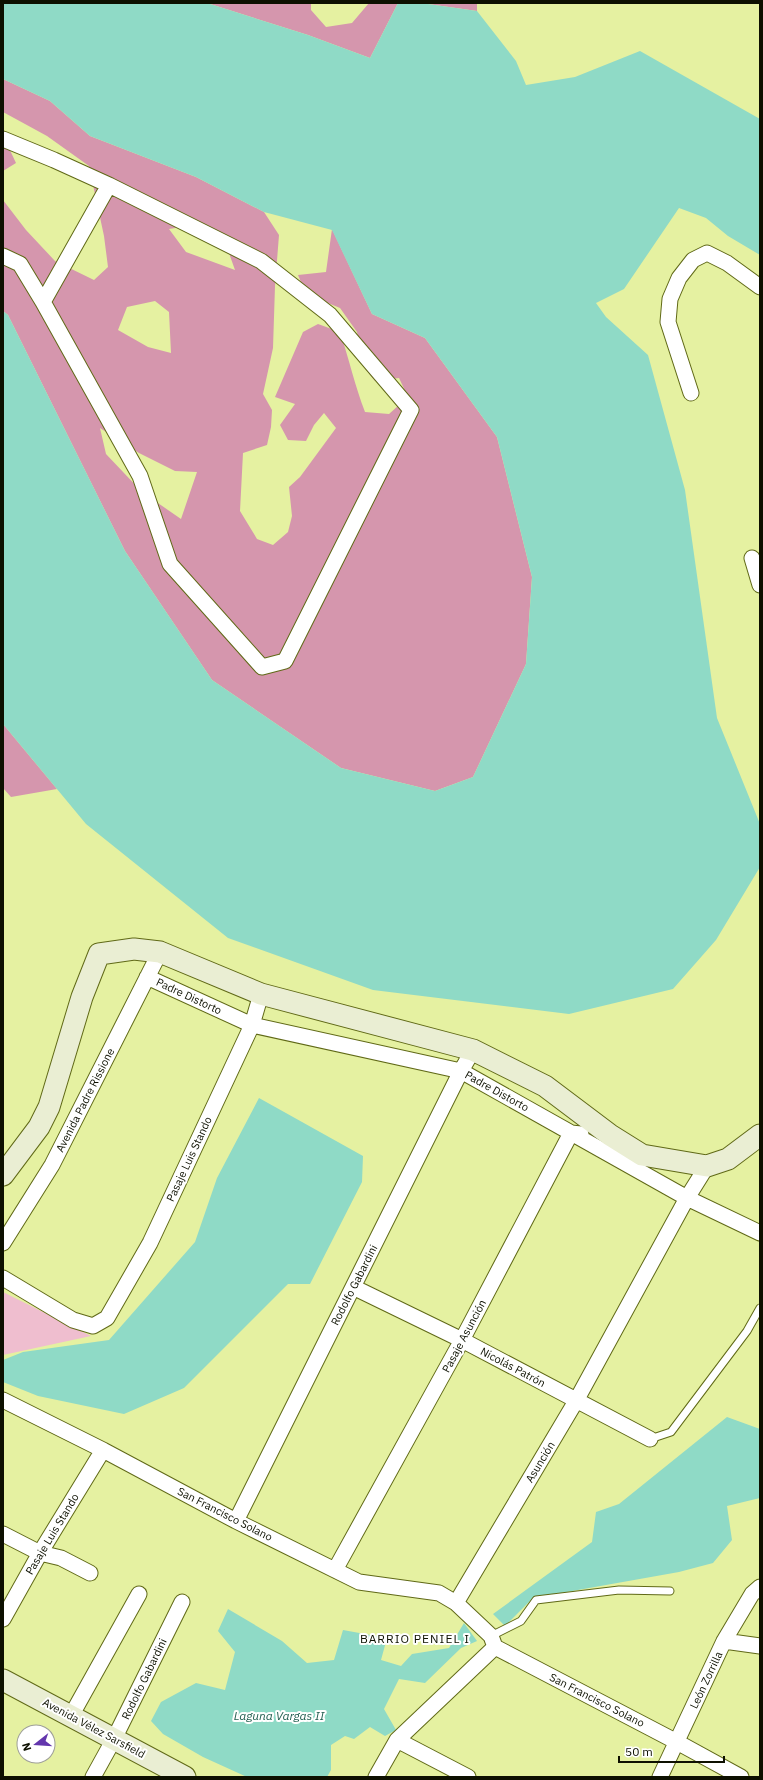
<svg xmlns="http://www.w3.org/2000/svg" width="763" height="1780" viewBox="0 0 763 1780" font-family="'IBM Plex Sans',sans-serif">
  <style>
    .green { fill: #efbecf }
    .forest { fill: #d596ad; fill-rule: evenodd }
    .water { fill: #8fdac6 }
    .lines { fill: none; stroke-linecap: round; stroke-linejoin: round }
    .lane-casing { stroke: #606917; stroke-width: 9 }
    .street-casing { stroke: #606917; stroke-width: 17 }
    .secondary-casing { stroke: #606917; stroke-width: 23 }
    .lane { stroke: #fff; stroke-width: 7 }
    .street { stroke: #fff; stroke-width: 15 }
    .secondary { stroke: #eaeed3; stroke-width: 21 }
    .labels { text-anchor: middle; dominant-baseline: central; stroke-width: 4; stroke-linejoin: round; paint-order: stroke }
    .street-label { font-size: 11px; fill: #0d1000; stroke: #fff }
    .neighbourhood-label { font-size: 12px; letter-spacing: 1px; fill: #0d1000; stroke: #fff }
    .water-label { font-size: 12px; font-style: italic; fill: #235f51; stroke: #fff }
  </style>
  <rect width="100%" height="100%" fill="#e5f1a1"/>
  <!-- green -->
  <path class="green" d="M3,1292L91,1336L3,1355Z"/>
  <!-- forest -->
  <path class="forest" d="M207,3H311V10L326,27L352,23L369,3H398L370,58L308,35Z
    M421,3H477V11Z
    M3,79L50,101L90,136L196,177L264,212L279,235L275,286L273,348L263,394L272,410L271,427L267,445L243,453L240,511L257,539L273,545L288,532L292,516L289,487L300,477L336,428L324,413L314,425L306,441L288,440L280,425L295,404L275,397L303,332L318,324L340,332C349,359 355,386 365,412L389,414L408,397L399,378L375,381L363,366L357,332L340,308L306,294L298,275L326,272L332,229L372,314L425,338L497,437L532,577L526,664L473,777L435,791L341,768L212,680L125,551L8,315L3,311V200L26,230L55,261L94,280L108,267L104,236L89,166L47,136L3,112ZM194,225L224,239L235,270L186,252L169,229ZM155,301L169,312L171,353L148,347L118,330L127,307ZM100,428L139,453L175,471L197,472L181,519L142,492L106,454Z
    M7,144L16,163L3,171V145Z
    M3,724L57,789L11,797L3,788Z"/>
  <!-- water -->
  <path class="water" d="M3,3H207L308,35L370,58L398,3H421L477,11L516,61L526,85L575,77L640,51L760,119V255L728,236L706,218L679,208L624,289L596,303L606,317L648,355L685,490L717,718L760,824V867L716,940L673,989L569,1014L373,990L228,938L86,824L3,724V311L8,315L125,551L212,680L341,768L435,791L473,777L526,664L532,577L497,437L425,338L372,314L332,230L264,212L196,177L90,136L50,101L3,79Z
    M259,1098L363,1156L362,1182L310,1284H288L184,1388L124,1414L38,1396L3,1382V1360L23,1352L109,1340L195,1242L217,1178Z
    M727,1417L760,1429V1498L727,1506L732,1540L713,1563L679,1572L533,1598L505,1626L493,1614L592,1542L596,1512L619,1504Z
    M228,1609L282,1641L307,1663L334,1660L343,1630L387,1638L381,1660L401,1666L412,1654L449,1648L464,1623L477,1641L461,1648L425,1683L399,1679L384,1709L396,1730L385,1736L370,1727L354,1739L345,1736L331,1745V1770L327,1777H247L203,1757L163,1734L151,1721L161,1702L196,1683L225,1690L235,1652L218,1631Z"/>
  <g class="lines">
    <defs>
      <path id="lane" d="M650,1439L671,1432L747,1331L760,1308
        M491,1636L521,1621L536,1600L619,1590L670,1591"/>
      <path id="street" d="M3,139L54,160L109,185L261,261L330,315L411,410L285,661L262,667L170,564L140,476L43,302L20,264L3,256
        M43,302L109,185
        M691,393L668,322L670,299L679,278L693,260L707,253L727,263L760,287
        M752,558L760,585
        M147,977L252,1025L461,1071L687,1198L760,1233
        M3,1243L52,1165L160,952
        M3,1278L73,1320L93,1326L107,1318L150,1243L252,1025L261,994
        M353,1287L462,1340L650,1439
        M3,1400L103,1450L236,1521L359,1582L439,1593L456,1603L491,1636L495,1647
        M236,1521L461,1071L473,1050
        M3,1534L40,1553L61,1558L90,1573
        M335,1570L462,1340L571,1133L581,1134
        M456,1603L576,1401L687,1198L707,1166
        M3,1619L40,1553L103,1450
        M724,1641L760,1646
        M495,1647L677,1742L741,1777
        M71,1716L139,1594
        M397,1740L468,1777
        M93,1777L114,1739L182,1602
        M376,1777L397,1740L495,1647
        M660,1777L724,1641L752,1594L760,1587"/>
      <path id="secondary" d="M3,1175L39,1127L49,1107L82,997L99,954L134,949L160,952L261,994L473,1050L545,1086L610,1135L642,1155L707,1166L728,1159L760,1135
        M3,1680L185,1777"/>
    </defs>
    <!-- lane casing -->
    <use href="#lane" class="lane-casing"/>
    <!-- street casing -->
    <use href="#street" class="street-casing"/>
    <!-- secondary casing -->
    <use href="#secondary" class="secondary-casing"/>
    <!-- lane -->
    <use href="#lane" class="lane"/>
    <!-- street -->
    <use href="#street" class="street"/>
    <!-- secondary -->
    <use href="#secondary" class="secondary"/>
  </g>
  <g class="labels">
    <!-- street labels -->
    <g class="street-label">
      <text transform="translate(189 996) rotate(25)">Padre Distorto</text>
      <text transform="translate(497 1091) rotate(29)">Padre Distorto</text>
      <text transform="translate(85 1100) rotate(-63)">Avenida Padre Rissione</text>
      <text transform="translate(189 1159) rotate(-65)">Pasaje Luis Stando</text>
      <text transform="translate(354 1285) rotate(-63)">Rodolfo Gabardini</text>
      <text transform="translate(464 1336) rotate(-62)">Pasaje Asunción</text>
      <text transform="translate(513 1367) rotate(28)">Nicolás Patrón</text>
      <text transform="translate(540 1462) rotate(-59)">Asunción</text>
      <text transform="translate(225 1514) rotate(27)">San Francisco Solano</text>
      <text transform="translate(52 1534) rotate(-59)">Pasaje Luis Stando</text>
      <text transform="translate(144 1679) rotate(-64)">Rodolfo Gabardini</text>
      <text transform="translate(706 1680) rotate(-65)">León Zorrilla</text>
      <text transform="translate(597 1700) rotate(27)">San Francisco Solano</text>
      <text transform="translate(94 1728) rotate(28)">Avenida Vélez Sarsfield</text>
    </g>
    <!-- neighbourhood labels -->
    <g class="neighbourhood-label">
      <text x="415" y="1638">BARRIO PENIEL I</text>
    </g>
    <!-- water labels -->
    <g class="water-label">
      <text x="279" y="1715">Laguna Vargas II</text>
    </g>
  </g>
  <!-- border -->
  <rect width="763" height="1780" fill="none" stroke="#0d1000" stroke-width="8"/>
  <!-- north arrow -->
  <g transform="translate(36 1744) rotate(253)"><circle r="19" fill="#ffffff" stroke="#9e9f99"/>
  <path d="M0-3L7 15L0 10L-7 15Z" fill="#6336ad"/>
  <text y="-6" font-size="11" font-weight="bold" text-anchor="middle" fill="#0d1000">N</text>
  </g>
  <!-- scale -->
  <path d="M619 1756v6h105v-6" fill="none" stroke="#0d1000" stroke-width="2"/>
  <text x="625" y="1756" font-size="12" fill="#0d1000" stroke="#ffffff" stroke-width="3" paint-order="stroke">50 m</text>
</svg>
